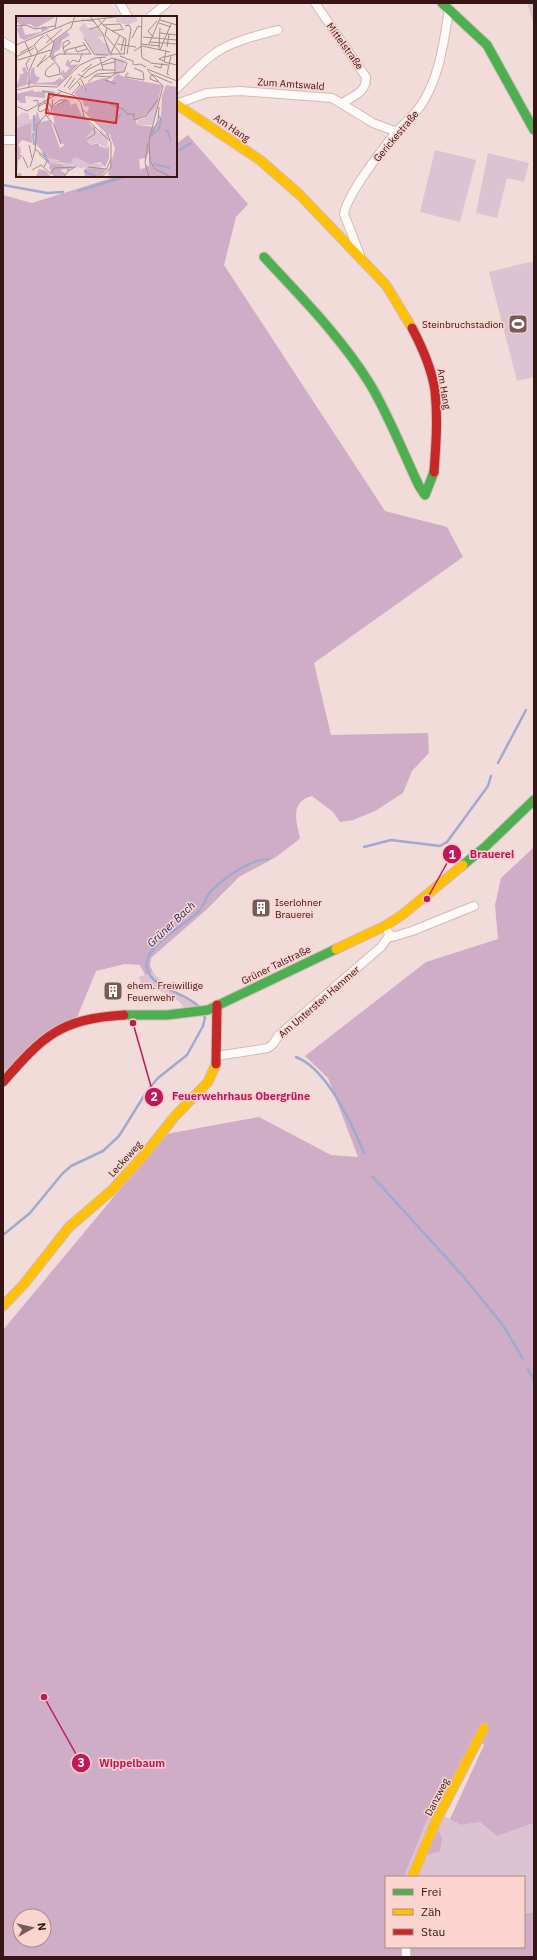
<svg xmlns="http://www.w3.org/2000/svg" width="537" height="1960" viewBox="0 0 537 1960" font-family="'IBM Plex Sans',sans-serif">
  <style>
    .green { fill: #ddc2d2 }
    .forest { fill: #d0adc6; fill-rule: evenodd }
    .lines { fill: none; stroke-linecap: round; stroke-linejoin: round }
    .stream { stroke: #a0aad0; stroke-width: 2.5 }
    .street-casing { stroke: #d4b9b6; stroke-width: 10 }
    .fast-casing { stroke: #d4b9b6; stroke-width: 11 }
    .slow-casing { stroke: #d4b9b6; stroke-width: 11 }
    .jam-casing { stroke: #d4b9b6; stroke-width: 11 }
    .street { stroke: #fdfaf9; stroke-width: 8 }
    .fast { stroke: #4caf50; stroke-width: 9 }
    .slow { stroke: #ffc107; stroke-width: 9 }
    .jam { stroke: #c62828; stroke-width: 9 }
    .labels { text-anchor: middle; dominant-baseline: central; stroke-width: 3; stroke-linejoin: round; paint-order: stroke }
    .street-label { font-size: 10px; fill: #361512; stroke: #fbd4d0 }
    .poi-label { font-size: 10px; fill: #361512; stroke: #fbd4d0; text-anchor: start }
    .water-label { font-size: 11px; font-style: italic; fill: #1a3070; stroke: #fbd4d0 }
    .inset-river { fill: none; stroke: #a0aad0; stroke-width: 2 }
    .inset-road { fill: none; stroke: #a68c8a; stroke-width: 1 }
    .view { fill: #d62828; fill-opacity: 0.15; stroke: #d62828; stroke-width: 2 }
    .inset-edge { fill: none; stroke: #361512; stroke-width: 2 }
    .leader { fill: none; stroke: #c2185b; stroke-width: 1.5 }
    .callout-dot { fill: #c2185b; stroke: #fbd4d0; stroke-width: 1.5 }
    .mark-label { font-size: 12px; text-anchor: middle; font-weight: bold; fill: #fff }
    .callout-label { font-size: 11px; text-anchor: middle; font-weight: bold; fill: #c2185b; stroke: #fbd4d0; stroke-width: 3; stroke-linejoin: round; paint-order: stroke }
  </style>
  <rect width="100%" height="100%" fill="#f1dcda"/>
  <!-- green -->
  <path class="green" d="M527,3H534V25Z
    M435,150L476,160L460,222L420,212Z
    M488,153L529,163L524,182L507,178L497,218L476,213Z
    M534,261V377L517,381L489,272Z
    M153,972L160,981L203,1009L187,1012C178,995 158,990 141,985L139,977Z
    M431,1810L461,1825L480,1822L497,1836L534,1823V1913H524V1877H404Z"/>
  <!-- forest -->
  <path class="forest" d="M188,135L248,204L236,217L224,265L385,511L447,527L463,557L314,663L331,735L428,733L429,753L412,771L403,793L375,811L353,820L340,822L333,812L312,796C290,801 296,822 300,838L297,841L276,857L239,877L206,910L151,958L150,966L153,972L145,975L140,965L125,964L96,971L76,1020L66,1024L3,1080V195L32,203L118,176H176V144Z
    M534,847V1823L497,1836L480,1822L461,1825L431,1810L404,1877H386V1947H524V1913H534V1957H3V1330L166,1134L259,1117L331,1155L358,1157L328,1078L305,1056L426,962L498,939L495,905L501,878ZM475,1737L484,1745L450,1819L438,1813ZM20,1916H44V1940H20Z
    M437,1827L442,1838L440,1851L425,1856Z"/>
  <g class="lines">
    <!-- stream -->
    <path class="stream" d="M176,152L191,143
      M3,185L47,193L63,192
      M78,191L127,176
      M498,763L526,710
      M364,847L391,840L440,846L447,842L488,786L491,776
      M199,1007C187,992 152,990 147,968C142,945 187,925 200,910C205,904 206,896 211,891C223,879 250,859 268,859
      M296,1057C327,1069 352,1124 364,1153
      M373,1177L462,1275L503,1325L523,1359
      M3,1235L30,1213L62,1174L71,1166L103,1151L119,1136L147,1091L158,1078L187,1055L203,1026L205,1018L203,1014
      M528,1369L534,1380"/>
    <defs>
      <path id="street" d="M120,3L128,17
        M315,3L366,77C367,92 353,96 342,103
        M150,17L167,3
        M3,42L17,50
        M176,89C190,76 203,60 220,50C237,40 259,35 278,30
        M176,104L207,93L240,91L332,98L373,123L397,132
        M3,140H17
        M360,255L344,214C347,194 384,147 398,130C405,123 413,116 419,108C439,81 444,42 449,9
        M388,932L392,937L412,931L474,906
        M217,1056L268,1048L273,1044L279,1035L381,947L389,936
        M406,1957V1947"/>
      <path id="fast" d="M442,3L487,45L534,130
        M264,257C301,297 341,337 370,384C389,416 403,452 419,486L425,495L434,472
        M463,865L485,847L534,800
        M124,1015H167L208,1010L336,949"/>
      <path id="slow" d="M176,104L260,160L300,195L386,285L412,328
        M336,949L385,926L402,915L463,865
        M3,1306L24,1284L69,1227L111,1191L144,1155L175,1116L208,1082L216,1064
        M412,1877L436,1821L484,1728"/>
      <path id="jam" d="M412,328C422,347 432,369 435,391C438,418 436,445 434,472
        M216,1064L217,1005
        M3,1082C43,1036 60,1019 124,1015"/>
    </defs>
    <!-- street casing -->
    <use href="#street" class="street-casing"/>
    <!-- fast casing -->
    <use href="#fast" class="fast-casing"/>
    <!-- slow casing -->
    <use href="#slow" class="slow-casing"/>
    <!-- jam casing -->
    <use href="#jam" class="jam-casing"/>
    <!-- street -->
    <use href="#street" class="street"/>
    <!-- fast -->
    <use href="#fast" class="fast"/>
    <!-- slow -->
    <use href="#slow" class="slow"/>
    <!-- jam -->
    <use href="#jam" class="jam"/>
  </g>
  <!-- icons -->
  <defs>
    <symbol id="stadium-square" viewBox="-11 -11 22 22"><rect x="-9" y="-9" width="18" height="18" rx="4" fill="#775b58" stroke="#fbd4d0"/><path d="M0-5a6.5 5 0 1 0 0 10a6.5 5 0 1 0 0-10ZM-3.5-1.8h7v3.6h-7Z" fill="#fff"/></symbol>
    <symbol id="building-square" viewBox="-11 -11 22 22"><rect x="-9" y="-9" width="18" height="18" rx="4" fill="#775b58" stroke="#fbd4d0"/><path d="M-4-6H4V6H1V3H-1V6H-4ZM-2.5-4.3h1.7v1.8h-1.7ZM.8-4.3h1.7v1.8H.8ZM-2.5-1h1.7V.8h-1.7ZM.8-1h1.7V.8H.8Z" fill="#fff"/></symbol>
  </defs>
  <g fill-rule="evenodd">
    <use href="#stadium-square" x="507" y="313" width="22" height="22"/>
    <use href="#building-square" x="250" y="897" width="22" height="22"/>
    <use href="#building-square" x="102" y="980" width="22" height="22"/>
  </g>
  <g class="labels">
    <!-- street labels -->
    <g class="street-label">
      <text transform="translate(345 46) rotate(54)">Mittelstraße</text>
      <text transform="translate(291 84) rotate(4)">Zum Amtswald</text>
      <text transform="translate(232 128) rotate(34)">Am Hang</text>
      <text transform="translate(396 136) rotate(-50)">Gerickestraße</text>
      <text transform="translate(444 389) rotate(81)">Am Hang</text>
      <text transform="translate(276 965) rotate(-26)">Grüner Talstraße</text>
      <text transform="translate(319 1002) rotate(-41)">Am Untersten Hammer</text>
      <text transform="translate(125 1159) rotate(-48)">Leckeweg</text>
      <text transform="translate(437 1797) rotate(-63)">Danzweg</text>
    </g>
    <!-- poi labels -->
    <g class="poi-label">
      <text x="504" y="324" text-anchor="end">Steinbruchstadion</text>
      <text x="275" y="902">Iserlohner<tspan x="275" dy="12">Brauerei</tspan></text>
      <text x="127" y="985">ehem. Freiwillige<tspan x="127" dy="12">Feuerwehr</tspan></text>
    </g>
    <!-- water labels -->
    <g class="water-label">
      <text transform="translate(171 924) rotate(-43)">Grüner Bach</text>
    </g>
  </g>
  <!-- overview -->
  <g transform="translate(16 16)">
    <rect width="161" height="161" fill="#f1dcda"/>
    <path d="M111,0H120L121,5L111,9L100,6V3ZM68,7L73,13H83L87,20L82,21L90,29V25L97,40H79L81,36L78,37L63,12ZM97,42L106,43L109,44L111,45H108L109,55L103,58L106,61L102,69V66L97,67V61L101,58ZM140,89L142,90L136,109H121L122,104L128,102ZM6,97H12L14,104L18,101L20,123L13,108L0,111V102ZM86,112L87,117L92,119L91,133L81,126L75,129L69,121L78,113L84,117ZM32,142L44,146L62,142L87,149L84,152L69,154V149L67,153L56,149L48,151L46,149L48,147H36L32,149Z" fill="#ddc2d2"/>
    <path d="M0,0H41L20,12L14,8L6,9L9,19L25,16L26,10L33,13L9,24L4,22L1,13L5,9L0,6ZM51,16L54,19L46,24L44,33L38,37L40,45L34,40L38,25ZM52,43L55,49L63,48L43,69L13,68L0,72L4,61L2,56L4,59L8,57L6,52L9,51L12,57L11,67L14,63L15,53L18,51L19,59L24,62L20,67L38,66L45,61V64L48,62L44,58L47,54L49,57L54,52L49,49ZM111,56L113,57L110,62L146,69L141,89L133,97L120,104L121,109L138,111L145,102L146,80L150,69L161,71V161H95L92,158L99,133L94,119L71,97L73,90L69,91L66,84L58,78L66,68L69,74V68L88,62L95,66L102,58L108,61ZM133,136V150L130,149L129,152L124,153L123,143L130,142ZM17,74L18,76L36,75L29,77V82L9,80L10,87H5L0,83V78ZM52,83L55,89L60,87L65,98L78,113L70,121L72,126L75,129L83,127V130L91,133L93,130V142L89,151L84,146L73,148L62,142L56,143L55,147L41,146L44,145L32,142L20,128L17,109L21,95L25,106L34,104L44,132L49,129L44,126L39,112L36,91ZM15,107L16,127L6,124L2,129L5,133L4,139H7L2,145L1,158L5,157L6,161H0V112ZM34,147L46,148L48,151L57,150L51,155V153L44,154L50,158L48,161H38L33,152ZM83,152L90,154L85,161H69L68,153ZM23,153L30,155L35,161H20Z" fill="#d0adc6" fill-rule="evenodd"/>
    <path class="inset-river" d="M26,75L39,77M97,109L105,98M149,114L152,116L155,125M18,115V99M17,117L18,129M135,120L143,113L145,103L143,100M27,136L33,147M138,148L154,152M68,155L81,161"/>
    <path class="inset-road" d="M74,0L87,18L94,38H109M82,3L88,10L110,23M65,4L78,5M144,4L161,9M143,7L155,11M87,9L104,8L106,12M0,10L10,9L19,13L39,10M109,10L113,9L115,13L111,38M39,12L41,0M91,12L89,19L105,38M73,13L82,11L90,2M96,15L108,13M144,17L161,19M30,18L38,27L34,40L43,51L44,58M127,21L161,24M137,21L132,15L141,5M68,22L78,38M116,22L122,10L125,11M9,26L16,41M67,26L75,38M134,26L161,28M30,27L46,13M101,28L120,31M125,28L144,30M133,28L145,0M0,29L55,6L108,0M59,31L61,36L71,33M125,31L126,42L134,46M125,31L126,0M151,31L153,18M47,32L54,27L52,24L47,27V31L49,39M143,33L144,12M144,34L155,8M105,35L108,22M118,35L126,30L154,36M150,35L148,46L161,49M22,36L18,29L28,19M4,37L17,30M50,37V34L69,29M95,37L104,19M78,38L92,39M108,38L110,23M104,40L117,45V49M149,41L161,38M84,42L87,54M96,42L111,47M35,43L43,38H75M99,43V58M1,44L0,41L18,32M2,44L35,34M148,45L143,43L149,40M38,47L30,54L29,59L33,61L44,58M54,47L57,44L63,46L66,38M134,47L152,49M86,49L98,46M118,49L124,48L130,51M21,50L34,40M138,50L145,52L146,47M21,51L30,39M131,53L161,65M12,54L10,48L14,42M132,55L147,70L133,124L134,145L139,153L155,161M66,56L76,48M62,58L69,62L82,54H99M135,58L156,67M135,59L134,63L142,66M153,59L151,58L155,40M78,60L95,61M110,61L128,64L127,56L118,52M65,63L70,74M72,66L81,58L108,56L111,47M100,68L89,64L101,57M13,71V55L21,37L55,12L59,0M48,71L56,60M52,72L59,62M0,74L19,70L41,71L64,49L79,42L90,41M42,74L59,80L65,87L68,101L95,126V151L86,161M53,74L73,53L96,42M56,78L64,69L62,66M17,85L21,84L23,90L29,87M33,87L35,91L44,84H50L41,89M94,88L107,93L111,98H118M0,90L11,95L45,76M23,90L22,94L24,96L32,92M67,94L91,117L94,124M118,98V104L130,100L142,83M30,99L38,109L45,128M31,101L35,97L37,83M136,117L142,105L143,91M71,123L79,118L78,111M132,127L129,147L133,161M13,129L16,142M19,133L29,141M23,138L31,145L28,151M7,141L12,152M14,151L19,135L21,109L33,95L28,84M72,151L90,153M16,154L25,149L35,158L38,152L60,151M90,154L95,143M48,161L52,155L59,151"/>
    <path class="view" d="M33,78L102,88L100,107L30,97Z"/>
    <rect width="161" height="161" class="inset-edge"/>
  </g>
  <!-- callouts -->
  <path class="leader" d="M427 899L452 854M133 1023L154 1097M44 1697L81 1763"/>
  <g class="callout-dot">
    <circle cx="427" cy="899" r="4"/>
    <circle cx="133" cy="1023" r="4"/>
    <circle cx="44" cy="1697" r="4"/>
    <circle cx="452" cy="854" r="10"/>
    <circle cx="154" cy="1097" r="10"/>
    <circle cx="81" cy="1763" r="10"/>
  </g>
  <g class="mark-label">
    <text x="452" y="859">1</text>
    <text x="154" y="1101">2</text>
    <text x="81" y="1767">3</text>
  </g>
  <g class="callout-label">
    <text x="492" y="858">Brauerei</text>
    <text x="241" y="1100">Feuerwehrhaus Obergrüne</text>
    <text x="132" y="1767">Wippelbaum</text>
  </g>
  <!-- border -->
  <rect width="537" height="1960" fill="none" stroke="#361512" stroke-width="8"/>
  <!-- legend -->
  <rect x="385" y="1876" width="140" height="72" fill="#fbd4d0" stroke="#ac8884"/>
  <rect x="393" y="1889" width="20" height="6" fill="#4caf50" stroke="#ac8884"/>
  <text x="421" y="1896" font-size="12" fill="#361512">Frei</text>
  <rect x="393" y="1909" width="20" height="6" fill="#ffc107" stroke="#ac8884"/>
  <text x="421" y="1916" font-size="12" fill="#361512">Zäh</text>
  <rect x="393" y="1929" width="20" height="6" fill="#c62828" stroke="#ac8884"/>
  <text x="421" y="1936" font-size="12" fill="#361512">Stau</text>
  <!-- north arrow -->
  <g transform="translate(32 1928) rotate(82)"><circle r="19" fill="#fbd4d0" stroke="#ac8884"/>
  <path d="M0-3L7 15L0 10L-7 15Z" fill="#775b58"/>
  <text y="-6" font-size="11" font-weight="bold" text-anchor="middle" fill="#361512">N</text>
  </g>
</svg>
